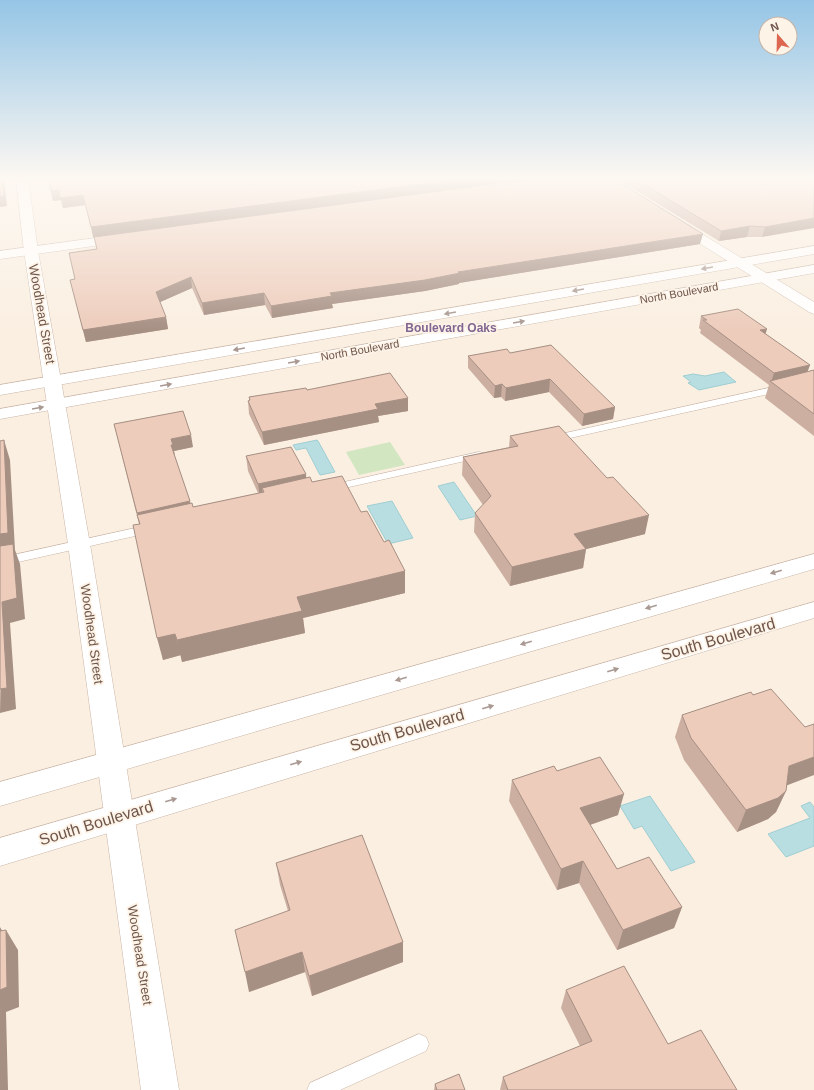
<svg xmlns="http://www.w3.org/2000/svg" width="814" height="1090" viewBox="0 0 814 1090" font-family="Arial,sans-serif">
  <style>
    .green { fill: #d2e6c2 }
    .water { fill: #b8dee2; stroke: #9fced3 }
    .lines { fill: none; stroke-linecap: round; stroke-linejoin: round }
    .service-casing { stroke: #c9b6a9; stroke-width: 1 }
    .minor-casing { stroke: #c9b6a9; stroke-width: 1 }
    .tertiary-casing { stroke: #c9b6a9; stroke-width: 1 }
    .service { fill: #fff; fill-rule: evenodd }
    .minor { fill: #fff; fill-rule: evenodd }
    .tertiary { fill: #fff; fill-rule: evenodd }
    .wall { fill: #ccafa1 }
    .shaded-wall { fill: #a68f83 }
    .building { fill: #edccbb; stroke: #a68f83 }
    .oneway { fill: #a99992 }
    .labels { text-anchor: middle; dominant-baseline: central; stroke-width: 3.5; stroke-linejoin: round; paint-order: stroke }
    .far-street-label { font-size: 11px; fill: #6f554a; stroke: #fdf3e7 }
    .far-neighbourhood-label { font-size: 12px; font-weight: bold; fill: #816692; stroke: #fdf3e7 }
    .street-label { font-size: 13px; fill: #6f554a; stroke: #fdf3e7 }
    .near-street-label { font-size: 16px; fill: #6f554a; stroke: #fdf3e7 }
  </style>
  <rect width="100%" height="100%" fill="#faefe1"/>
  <!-- green -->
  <path class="green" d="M390,442L405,465L359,475L346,452Z"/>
  <!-- water -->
  <path class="water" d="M724,372L736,382L699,390L688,383L691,382L683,376L693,374L705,376Z
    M317,440L318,441L335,472L320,475L306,448L296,450L293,445Z
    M454,482L477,516L460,520L438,486Z
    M392,501L413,538L388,544L367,506Z
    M650,796L695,862L671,871L642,826L634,829L620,806Z
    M810,802L814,807V846L786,857L768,834L810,818L801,806Z"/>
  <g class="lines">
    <defs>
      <path id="service" d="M814,378V384L552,442L547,439L552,436Z
        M479,452L483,453L484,455L483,457L331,491L325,488L331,485Z
        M149,525L153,526L155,529L153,532L0,566V558Z
        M419,1034L426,1037L429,1044L426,1051L340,1090H307L310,1083Z"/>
      <path id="minor" d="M125,234L130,235L132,238L130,241L0,259V251Z
        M814,246V254L0,395V385Z
        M814,265V273L0,419V409Z
        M814,554V569L0,806V782Z
        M814,602V618L0,866V838Z"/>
      <path id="tertiary" d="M16,179H28L38,251L90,544L179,1090H141L68,544L24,251Z
        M677,219L814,302V314L809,312L672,226L671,223L672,220Z"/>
    </defs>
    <!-- service casing -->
    <use href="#service" class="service-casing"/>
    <!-- minor casing -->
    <use href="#minor" class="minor-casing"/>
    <!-- tertiary casing -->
    <use href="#tertiary" class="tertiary-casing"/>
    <!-- service -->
    <use href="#service" class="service"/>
    <!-- minor -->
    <use href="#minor" class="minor"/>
    <!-- tertiary -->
    <use href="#tertiary" class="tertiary"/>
  </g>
  <!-- wall -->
  <path class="wall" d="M48,179L700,244L459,283V284L425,291L332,304L333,308L272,318L265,305L204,315L192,288L160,302L166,317L168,329L86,342L70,280L75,279L97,249L94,237L85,205L63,208L61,200L53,201Z
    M617,179H814L762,237H747L719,241Z
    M701,316L765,334L810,365L807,372L814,370V436L765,398L769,385L700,333L701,330L699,328Z
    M510,353L615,407L613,419L582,426L549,392L505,401L501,397L494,398L468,368V356Z
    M307,390L408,398V411L378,416L379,422L264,445L249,414L248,401H249V397Z
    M114,424L193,447L174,451L175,457L190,503L193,507L258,493L248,471L246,456L306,474V478L361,512L405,571V593L303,618L305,633L182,662L181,655L163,660L139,524Z
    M510,436L645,534L586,549L583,568L510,586L474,532L475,513L483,505L462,475L463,457L509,447Z
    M682,715L786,785V791L776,812L768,819L737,832L684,760L675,737Z
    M557,771L618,815L590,825L617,869L682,907L674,928L617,950L579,883L557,890L509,801L512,780Z
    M276,863L403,942V962L312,996L305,972L249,992L288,911L280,885Z
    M566,990L668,1044L737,1090H500L503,1077L580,1046L561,1008Z
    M435,1084L465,1090H434Z"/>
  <!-- shaded-wall -->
  <path class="shaded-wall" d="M2,179H4L7,206L0,207V196Z
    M459,179H531L93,237L91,227Z
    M59,190L83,195L85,205L63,208L61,200L53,201L51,191Z
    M814,218V228L762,237L765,227Z
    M750,226L747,237L719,241L721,231Z
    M703,234L700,244L459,283V284L425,291L332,304L333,308L272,318L271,306L330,293L458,272Z
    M191,277L192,288L158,303L156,292Z
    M264,293L265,305L204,315L202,303Z
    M166,317L168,329L86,342L83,330Z
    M767,329L763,342L760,330Z
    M810,365L805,378L771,382L774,373Z
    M550,379L549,392L505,401L506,388Z
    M502,384L501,397L494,398L495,386Z
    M408,398V411L378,416L379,422L264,445L262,432L375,404Z
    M615,407L613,419L582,426L584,414Z
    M191,435L193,447L174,451L175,457L171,445V439Z
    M4,440L10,460L15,550L20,564L25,619L10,623L16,709L0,713L2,602L0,557V534Z
    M306,474L307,489L262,488L263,498L260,499L258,484Z
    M190,501L192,514L140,526L137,513Z
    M649,515L645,534L571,553L574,534Z
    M586,549L583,568L510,586L512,567Z
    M405,571V593L303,618L305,633L182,662L177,640L297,597Z
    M175,634L181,655L163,660L157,638Z
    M814,757V775L780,788L789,766Z
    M786,791L776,812L768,819L737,832L746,810Z
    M624,794L618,815L575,830L580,808Z
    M583,861L579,883L557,890L561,869Z
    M682,907L674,928L617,950L623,930Z
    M0,927L6,938V930L18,950L19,1007L6,1012L8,1090H0Z
    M403,942V962L312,996L309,976Z
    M302,952L305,972L249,992L245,972Z"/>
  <!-- building -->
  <path class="building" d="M0,179H2L4,196H0Z
    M48,179H459L91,227L83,195L60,198L59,190L51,191Z
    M530,179H614L703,234L458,272L460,273L425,280L330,293L332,296L271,306L264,293L202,303L191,277L156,292L166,317L83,330L70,280L75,279L69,253L97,249L94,237Z
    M635,179H814V218L765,227L750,226L721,231Z
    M738,309L767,329L760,330L810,365L774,373L703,320H707L701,316Z
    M551,345L615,407L584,414L550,379L506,388L502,384L495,386L468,356L507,349L510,353Z
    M814,370V414L770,381Z
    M390,373L408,398L375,404L378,409L262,432L248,401L250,400L249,397L306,388L307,390Z
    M183,411L191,435L171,439L173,445H171L190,501L137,513L114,424Z
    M559,426L607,478L613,477L649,515L574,534L586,549L512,567L475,513L491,496L463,457L518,446L510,436Z
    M4,440L8,533L0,534V441Z
    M291,447L306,474L258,484L246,456Z
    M342,476L361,512L367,511L384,542L389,540L405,571L297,597L302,611L177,640L175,634L157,638L133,525L140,524L137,515L192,503L193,507L264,492L262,488L310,477L312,482Z
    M13,544L17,598L2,602L7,688L0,689V546Z
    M771,689L805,727L814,724V757L789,766L786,791L778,798L746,810L691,738L682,715L751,692L753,695Z
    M600,757L624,794L580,808L617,869L649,857L682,907L623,930L583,861L561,869L512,780L554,766L557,771Z
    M362,835L403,942L309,976L302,952L245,972L235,930L290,910L276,863Z
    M6,930L7,987L0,990V931Z
    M624,966L668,1044L701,1030L737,1090H508L503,1077L592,1041L566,990Z
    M459,1074L465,1090H437L435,1084Z"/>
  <!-- one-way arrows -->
  <defs><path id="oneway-solid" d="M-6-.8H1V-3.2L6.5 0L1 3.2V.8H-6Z"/></defs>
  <g class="oneway">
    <use href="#oneway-solid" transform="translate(707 268) rotate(170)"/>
    <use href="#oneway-solid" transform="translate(578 290) rotate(170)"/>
    <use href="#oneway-solid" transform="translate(450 313) rotate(170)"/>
    <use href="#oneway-solid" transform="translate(519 322) rotate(-10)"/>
    <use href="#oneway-solid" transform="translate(239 349) rotate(170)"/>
    <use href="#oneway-solid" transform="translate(294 362) rotate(-10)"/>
    <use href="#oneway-solid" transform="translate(166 385) rotate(-10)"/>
    <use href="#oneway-solid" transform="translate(38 408) rotate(-10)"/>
    <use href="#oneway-solid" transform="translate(776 572) rotate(164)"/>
    <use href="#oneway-solid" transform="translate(651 607) rotate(164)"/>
    <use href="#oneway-solid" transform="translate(526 643) rotate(164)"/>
    <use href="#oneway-solid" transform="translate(613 670) rotate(-16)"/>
    <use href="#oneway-solid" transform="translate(401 679) rotate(164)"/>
    <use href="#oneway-solid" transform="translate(488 707) rotate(-16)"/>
    <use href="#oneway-solid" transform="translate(296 763) rotate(-16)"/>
    <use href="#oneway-solid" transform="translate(171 800) rotate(-16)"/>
  </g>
  <!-- sky -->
  <linearGradient id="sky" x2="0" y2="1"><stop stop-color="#95c5e6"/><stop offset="0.54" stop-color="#fdf8f2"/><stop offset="1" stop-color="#fdf8f2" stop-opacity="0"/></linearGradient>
  <rect width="814" height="331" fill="url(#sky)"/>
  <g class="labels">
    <!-- far-street labels -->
    <g class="far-street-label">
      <text transform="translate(679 293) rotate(-10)">North Boulevard</text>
      <text transform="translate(360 350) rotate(-10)">North Boulevard</text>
    </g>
    <!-- far-neighbourhood labels -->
    <g class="far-neighbourhood-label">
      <text x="451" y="328">Boulevard Oaks</text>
    </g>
    <!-- street labels -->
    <g class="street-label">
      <text transform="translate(42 314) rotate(80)">Woodhead Street</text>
      <text transform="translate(92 634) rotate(82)">Woodhead Street</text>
      <text transform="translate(140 955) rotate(81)">Woodhead Street</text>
    </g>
    <!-- near-street labels -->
    <g class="near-street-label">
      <text transform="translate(718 639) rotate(-16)">South Boulevard</text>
      <text transform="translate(407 730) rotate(-16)">South Boulevard</text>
      <text transform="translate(96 823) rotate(-17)">South Boulevard</text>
    </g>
  </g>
  <!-- north arrow -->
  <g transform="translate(778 36) rotate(340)"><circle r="19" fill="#fdf3e7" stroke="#c4b4a8"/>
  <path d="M0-3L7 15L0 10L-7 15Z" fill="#dc664f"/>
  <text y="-6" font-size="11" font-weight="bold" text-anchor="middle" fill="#6f554a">N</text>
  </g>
</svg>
